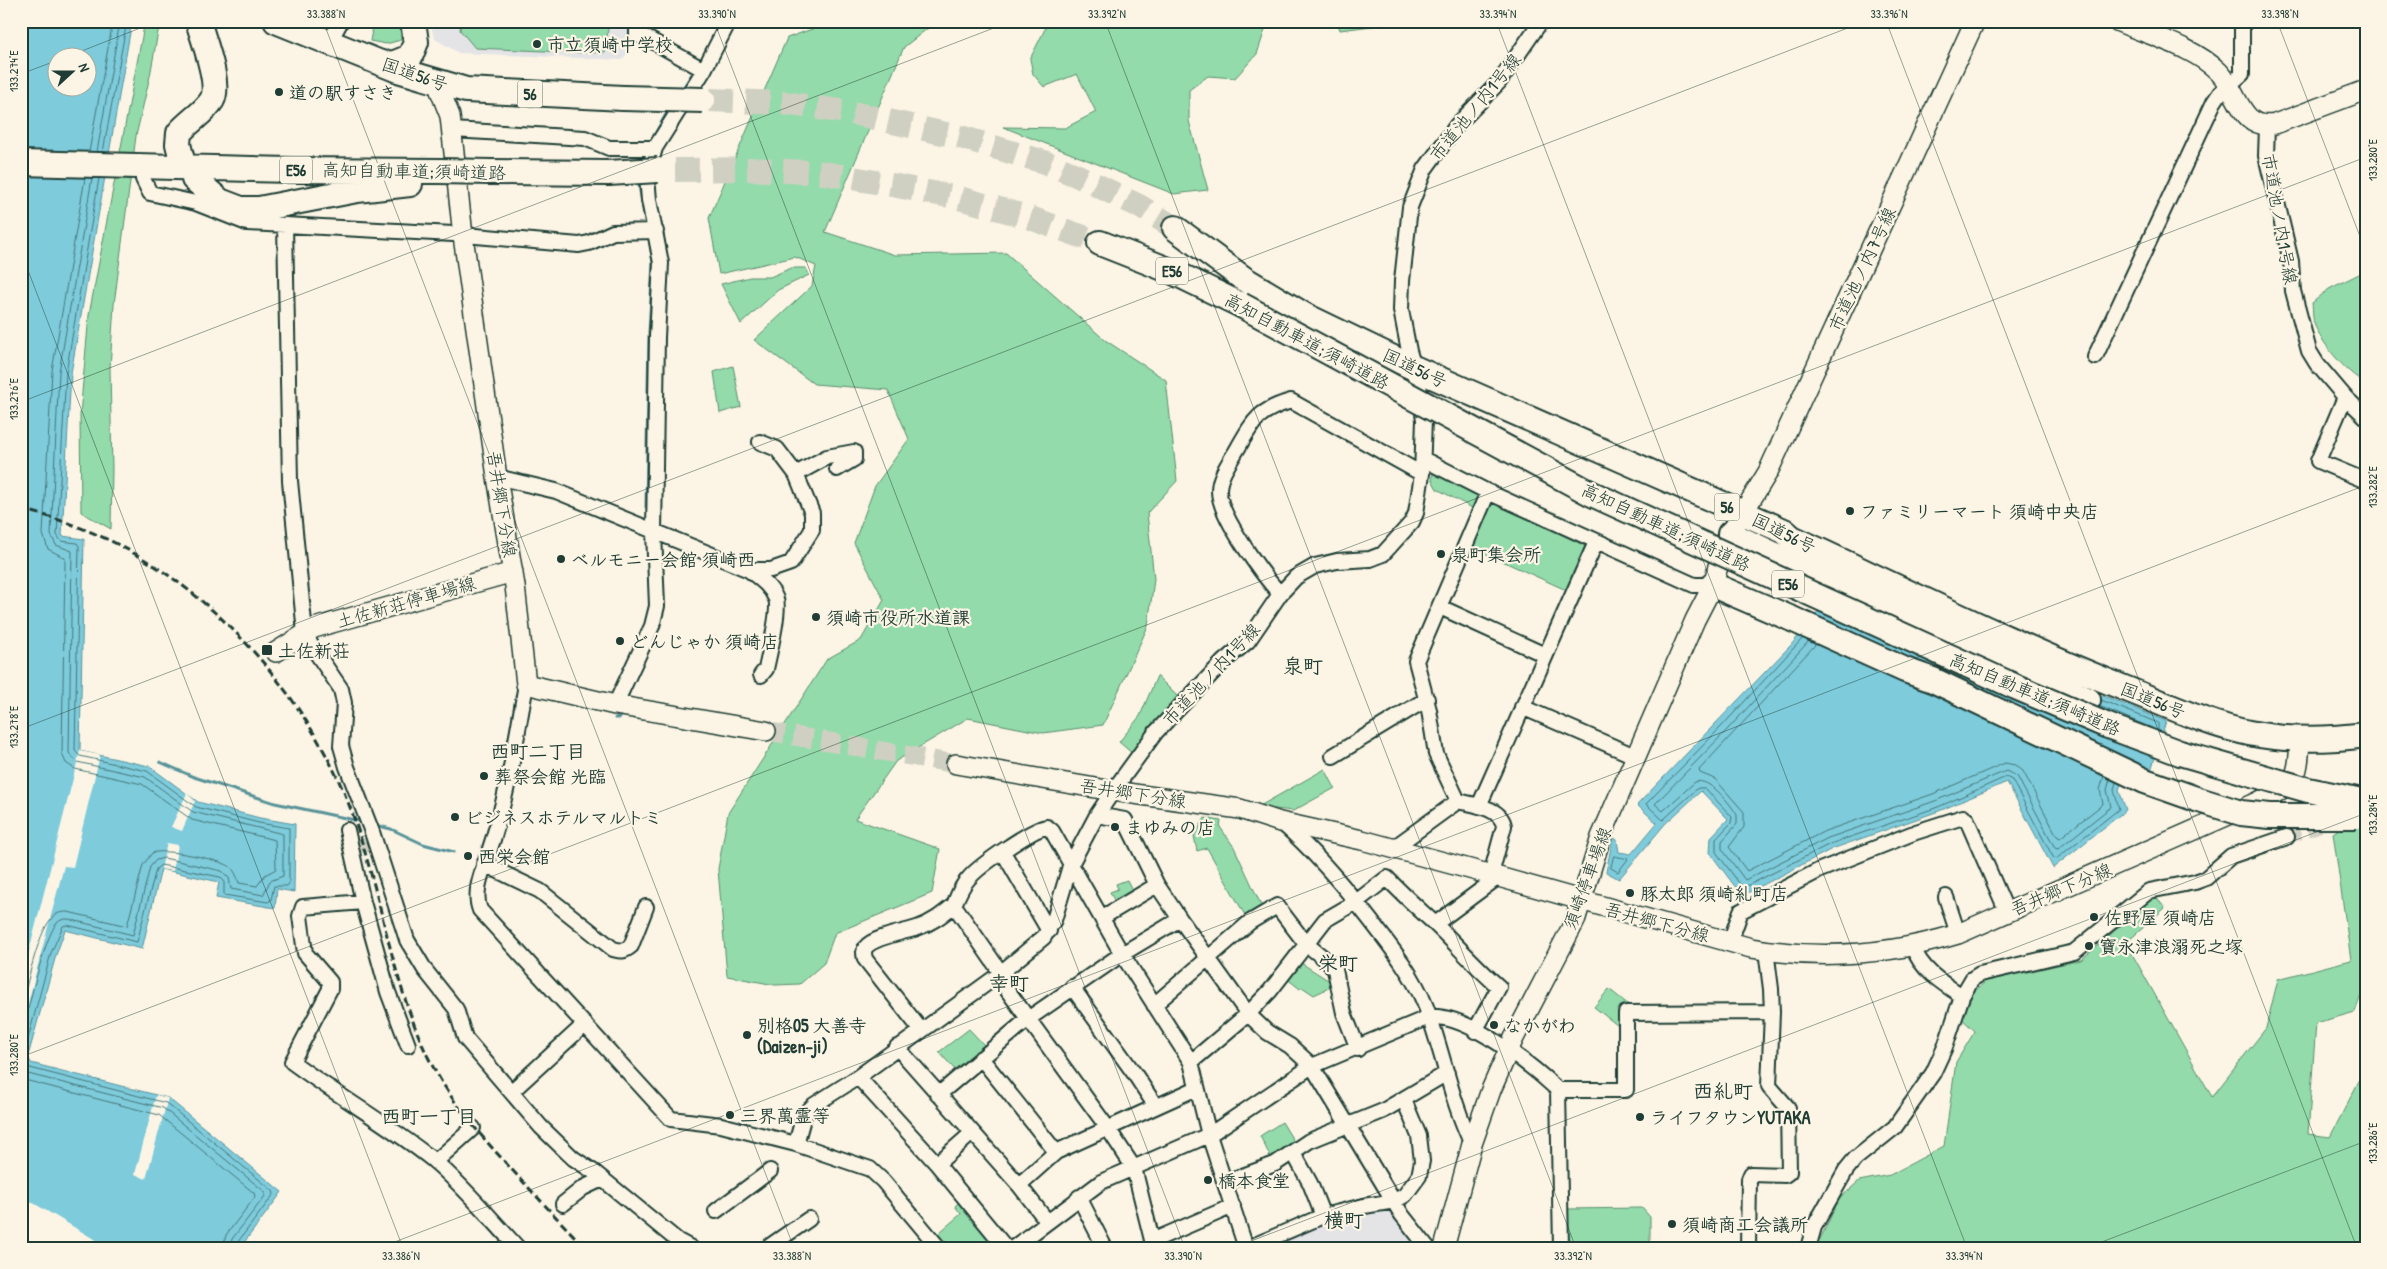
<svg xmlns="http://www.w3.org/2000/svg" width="2387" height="1269" viewBox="0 0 2387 1269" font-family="'Patrick Hand','Klee One',sans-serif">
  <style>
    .built { fill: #e4e4e7 }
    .green { fill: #93dbaa; stroke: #598c6f }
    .water { fill: #7ecbdc; stroke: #589299; fill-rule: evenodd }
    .pier { fill: #fcf5e5 }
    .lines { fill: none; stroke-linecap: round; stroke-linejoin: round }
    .shore { stroke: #457677; stroke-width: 1 }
    .stream { stroke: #589299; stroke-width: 3 }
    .street-tunnel { stroke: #d0d0c2; stroke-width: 14; stroke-dasharray: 14 7; stroke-linecap: butt }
    .secondary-tunnel { stroke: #d0d0c2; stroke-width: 19; stroke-dasharray: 19 9; stroke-linecap: butt }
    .highway-tunnel { stroke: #d0d0c2; stroke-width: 24; stroke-dasharray: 24 12; stroke-linecap: butt }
    .street-casing { stroke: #1f3d34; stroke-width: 18 }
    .secondary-casing { stroke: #1f3d34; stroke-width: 22 }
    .highway-casing { stroke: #1f3d34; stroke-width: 28 }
    .street { stroke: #fcf5e5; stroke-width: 14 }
    .secondary { stroke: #fcf5e5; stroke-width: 19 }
    .highway { stroke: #fcf5e5; stroke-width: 24 }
    .rail { stroke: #1f3d34; stroke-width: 3; stroke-dasharray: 8 4; stroke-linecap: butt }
    .highway-bridge-casing { stroke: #1f3d34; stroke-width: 28; stroke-linecap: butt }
    .highway-bridge { stroke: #fcf5e5; stroke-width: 24 }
    .ticks { fill: none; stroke: #1f3d34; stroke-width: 1; stroke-opacity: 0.45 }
    .poi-dot { fill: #1f3d34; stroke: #fcf5e5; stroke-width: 2 }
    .labels { text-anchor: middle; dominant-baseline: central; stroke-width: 4.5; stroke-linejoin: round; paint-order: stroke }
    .shield { fill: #fcf5e5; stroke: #617469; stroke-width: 1 }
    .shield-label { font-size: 16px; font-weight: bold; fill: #1f3d34 }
    .poi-label { font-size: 18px; font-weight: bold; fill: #1f3d34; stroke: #fcf5e5; text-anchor: start }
    .street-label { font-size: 18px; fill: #1f3d34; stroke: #fcf5e5 }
    .neighbourhood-label { font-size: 19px; font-weight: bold; fill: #1f3d34; stroke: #fcf5e5 }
    .quarter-label { font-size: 20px; font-weight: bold; fill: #1f3d34; stroke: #fcf5e5 }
    .neatline { fill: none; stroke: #1f3d34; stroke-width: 2 }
    .ticks-label { font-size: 12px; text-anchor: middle; fill: #1f3d34 }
  </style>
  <rect width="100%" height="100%" fill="#fcf5e5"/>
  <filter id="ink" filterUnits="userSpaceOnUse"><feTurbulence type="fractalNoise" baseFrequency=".02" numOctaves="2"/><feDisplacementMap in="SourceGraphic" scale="10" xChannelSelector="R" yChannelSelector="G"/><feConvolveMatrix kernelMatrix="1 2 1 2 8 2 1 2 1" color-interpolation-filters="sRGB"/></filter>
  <g filter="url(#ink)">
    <!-- built -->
    <path class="built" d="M429,21H631L630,50L622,60L459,53L435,39Z
      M1391,1206L1411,1239L1423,1248H1278L1277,1241L1324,1222Z"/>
    <!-- green -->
    <path class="green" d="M145,21H160L150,76L136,136L114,304L110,368L112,469L111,529L81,512L80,415L89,315Z
      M461,21H609L605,52L589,53L475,48L460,30Z
      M826,21H937L904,47L825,232L895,255L1006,253L1105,340L1166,380L1177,481L1147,513L1154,579L1148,626L1103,725L1043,733L968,718L896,761L855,819L940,849L932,893L835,933L824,963L800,984L775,985L727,976L718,869L728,813L827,659L861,640L884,600L854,543L875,486L909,439L888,390L814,384L754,340L812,286L816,266L795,257L719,274L709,218L787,38L823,25Z
      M1049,21H1268L1257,54L1235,78L1208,76L1189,90V121L1208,190L1174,194L1003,127L1065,128L1096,112L1077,74L1044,87L1033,74L1030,59Z
      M1337,21H1388V24L1340,30Z
      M373,25L388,28L400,25L401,40L386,44L370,41Z
      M2366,265V383C2346,373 2324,346 2315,326C2312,319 2313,310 2312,303L2329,289L2363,272Z
      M791,268H806L809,275L778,290L741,324L721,284L750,277H770Z
      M733,366L741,407L720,413L714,372Z
      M1433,471L1587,547L1566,590L1471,547L1485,515L1437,489L1432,480Z
      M1157,676L1177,696L1152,727L1133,754L1119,742L1140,716Z
      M1325,769L1335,788L1293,811L1258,807Z
      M1205,818L1221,821L1220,827L1234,847L1262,907L1246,917L1207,848L1197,851L1194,836Z
      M2347,824L2366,826V982L2355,1012L2316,1023L2308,1134L2330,1137L2360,1079L2366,1078V1248H1816L1839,1199L1859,1181L1890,1175L1944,1146L1956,1062L1975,1031L1962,1019L1973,993L1986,981L2081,960L2155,896L2165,908L2126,943L2212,1097L2266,1028L2278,979L2351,960L2333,833Z
      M1127,880L1134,894L1116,904L1110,892L1118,889L1116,884Z
      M1298,961L1331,982L1333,986L1314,995L1302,987L1300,989L1286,978Z
      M1609,989L1629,1005L1620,1006L1622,1029L1594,1007Z
      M969,1029L986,1047L957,1072L939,1052Z
      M1282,1122L1296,1145L1272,1160L1260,1136Z
      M961,1200L1003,1248H944L934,1237L961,1214L955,1206Z
      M1642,1208L1650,1217V1248H1567L1566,1209Z"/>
    <!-- water -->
    <path class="water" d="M21,21H132L71,373L62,536L84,539L80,751L149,766L198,802L260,818L295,824L294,892L277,889L275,908L216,898L219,882L161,869L142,949L65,930L56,955L28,1056L31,1063L168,1098L282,1192L240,1248H21ZM58,58H88V88H58Z
      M1836,589L2166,721L2150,774L2122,781L2119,790L2126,810L2053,868L2007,782L1939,811L1832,849L1742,896L1710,853L1711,837L1728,819L1701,791L1665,824L1619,879L1606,872L1613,837L1617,840L1619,852L1631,854L1657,823L1637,805L1791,645Z"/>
    <!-- pier -->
    <path class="pier" d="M80,751L100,755L73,867L64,866L21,1030V983Z
      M187,793L195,801L182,831L171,827Z
      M167,843L178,845L173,871L161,869Z
      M156,1095L168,1098L146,1179L135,1174Z
      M21,1195L30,1201L109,1248H35L21,1238Z"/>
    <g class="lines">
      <!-- shore -->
      <path class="shore" d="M89,152L113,21
        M97,152L120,21
        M103,152L127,21
        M99,178L66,373L57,535L61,541L77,543L79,546L75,751L80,756L147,771L196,807L259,823L289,828V883L287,886H274L271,900L268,902L224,895V881L220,877L161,865L156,869L137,942L67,925L63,926L51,953L23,1057L30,1068L166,1103L273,1191L274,1194L237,1243L236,1248
        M1803,638L1722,726L1646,804L1663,820L1698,788H1705L1732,817L1731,823L1716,839V852L1743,888L1830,844L1938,807L2006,777L2012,780L2053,857L2056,859L2119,809L2114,790L2116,782
        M1809,641L1727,730L1655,804L1663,811L1695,782C1709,777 1730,803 1737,815V824L1722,841V849L1745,880L1828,838L1935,801L2006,771L2017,776L2055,848L2058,849L2111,807L2107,790L2110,779
        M1816,644L1699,770L1700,773L1715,779L1744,812V827L1729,847L1747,871L1825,831L1933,794L2005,763L2015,765L2023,771L2057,836L2060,838L2103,804L2100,790L2104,776
        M2101,700L2158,723V731
        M2099,706L2152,728
        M1614,856L1628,859L1618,872L1611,868Z
        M21,1008C27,986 37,935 51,919C55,913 61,912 68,912L127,926L143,865L152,853C164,848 218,859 229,866C235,870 237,877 239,883L257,886L265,875L276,869L275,840L192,820L142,784L75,769L66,763L62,754L65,558L48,549L43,534L52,371L85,178
        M21,1037C27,1015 44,937 57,923C60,920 63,919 68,919L133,935L150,867L156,860L164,858L222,871L229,878L231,889L263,895L270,881L283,876V834L193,812L145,777L77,762L69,753L72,551L56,545L51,535L59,372L92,178
        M21,1069L28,1074L163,1108L265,1192V1196L232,1239L230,1248
        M21,1079L159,1115L254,1193L255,1197L226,1235L223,1248"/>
      <!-- stream -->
      <path class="stream" d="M681,91L694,71
        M650,143L669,109
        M638,179L646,226
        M646,507L649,332L653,262L649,238
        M627,698L632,684
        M615,718H619L621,713
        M160,762L194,777L275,803L364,822
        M375,825L391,829L423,844L454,852"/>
      <!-- street-tunnel -->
      <path class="street-tunnel" d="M2287,837L2329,822
        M357,846L368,845"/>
      <!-- secondary-tunnel -->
      <path class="secondary-tunnel" d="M766,731L956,764"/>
      <!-- highway-tunnel -->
      <path class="highway-tunnel" d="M710,100L783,103L848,112L964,138L1044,162L1078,176L1139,206L1175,228
        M675,170L749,169L824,173L892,185L959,198L1025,216L1100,243"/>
      <defs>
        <path id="street" d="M637,21V35L645,37L704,70
          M330,41L341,21
          M2267,126L2266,156L2291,261L2293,291L2309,351L2317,364L2345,397L2366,417
          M452,130L585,138L609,148H655
          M143,179L150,193L196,203L247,223L453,234L579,245L589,243L613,232L656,231
          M285,225L290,481L305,633L311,645L341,689L344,703L341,746L347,767L372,832L407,940L425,970L456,1009L465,1038L541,1127L573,1158L594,1172L678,1241L691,1248
          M2095,357L2214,102L2220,93L2242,74V21
          M2345,397L2318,461L2366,481
          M1423,459L1488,492L1694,585H1713
          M796,474L827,457L854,452V459L837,469
          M497,477L556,491L749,570C759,578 771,586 776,599C780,610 769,655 766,669L761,675
          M1488,492L1416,661L1429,710L1436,754L1458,801C1473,805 1501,807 1504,826L1493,867L1488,874
          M749,570H771L791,563L812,530V513L796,474L777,449L760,442
          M1280,594C1263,575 1218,515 1219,490C1219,475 1232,459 1239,446C1255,418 1260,410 1291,401L1422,474
          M1440,607L1545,655
          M526,684C516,742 507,799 488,855C482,872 473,893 480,910L671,1119L721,1125L796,1144L870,1169L883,1181L939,1248
          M615,705L652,626L657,606L654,532L657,337L661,263L649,200L647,177L655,148L704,70L729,21
          M1522,707L1637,757
          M1333,756L1427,699
          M1479,806L1596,542
          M1097,815L1125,820L1157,885L1180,919L1248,1014L1267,1032L1290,1046L1312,1066L1402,1215L1428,1248
          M1282,823C1316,853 1344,886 1371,921C1392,948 1414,976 1426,1007C1443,1052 1451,1101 1472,1144
          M347,830L363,902L388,992L408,1045
          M1392,849L1458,801
          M1003,852L1049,931
          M484,864L540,891L613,949C621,951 624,952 631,946L646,907
          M1946,897L1958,934
          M363,902L303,907L300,916L305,953L330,982V989L292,1062C338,1096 388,1124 433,1160C462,1184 492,1220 518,1248
          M1103,917L1157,885
          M1435,924L1497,878
          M1730,942L1741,911L1820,870L1916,832L1963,817L1967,820L2007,912
          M1913,947C1921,970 1942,983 1962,996
          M1001,973L954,905C958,895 962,885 969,878C979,866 1033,828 1047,827L1052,831L1122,954L1191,1062L1209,1135L1246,1248
          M997,976L1107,1127L1134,1168L1154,1248
          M1072,987L1134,1073L1155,1105
          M1154,1005L1250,922L1277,906L1306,944L1329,962L1335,970L1344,1013L1358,1049
          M921,1030L865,959C864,954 863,951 866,947C874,937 905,932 917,928C932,923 942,915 954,905
          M897,1047L1019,1185L1047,1221
          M981,1058L1056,1152
          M1191,1062L1248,1014L1270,991L1325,920L1356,902L1387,878C1403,895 1419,909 1435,924C1457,945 1476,967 1499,987L1475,1031
          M858,1077L937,1164
          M1558,1090L1561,1248
          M511,1092L585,1024
          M938,1095L1028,1019L1122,954L1180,919
          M972,1133L937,1164L1006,1248
          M796,1144L804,1115L814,1105L858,1077L997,976L1044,937L1054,920L1070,866L1097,815L1113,791L1156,732L1223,662L1248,641L1280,594L1296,577L1315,566L1337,561L1370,559L1383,554L1412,522L1416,513L1422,474L1424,420L1419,385L1409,351L1401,310L1402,281L1410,207L1425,169L1457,125L1499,82L1541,21
          M1293,1152L1310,1183L1323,1216
          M435,1162L473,1128
          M1226,1182L1275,1164L1309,1141L1383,1111L1447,1073
          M1019,1185L1056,1152L1197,1088
          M1079,1197L1105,1248
          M563,1204L583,1188L602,1179
          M716,1211L770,1171
          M1152,1241L1233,1206
          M767,1248L809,1219
          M1013,1248L1101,1182L1209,1135L1312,1066L1429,1017C1467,1013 1531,1065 1558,1090H1626V1013L1772,1012
          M1248,1248L1323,1216L1364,1206L1395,1201L1405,1195L1419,1176L1422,1161L1419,1136L1404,1100
          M1748,1248L1749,1179L1751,1174L1785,1175L1789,1172L1788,1108L1769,1086L1772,1012L1771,989L1766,950
          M1808,1248L1814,1227L1846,1170L1855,1159L1895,1127L1933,1073L1945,1047L1962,996L1972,979L1980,974L2074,952L2149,891L2195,882L2206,878L2231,856L2287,837"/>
        <path id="secondary" d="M2117,21C2150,36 2193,46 2219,72C2239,92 2240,131 2275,124L2366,90
          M437,83L450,116L463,236L497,477L515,586L526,684L615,705L766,731
          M276,652L314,628L513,572
          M956,764L1113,791L1240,809L1280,822L1362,840L1488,874L1751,948C1821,960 1890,955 1958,934L2256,803C2295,783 2298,784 2300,739
          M1444,1248L1472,1144L1491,1090L1514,1038L1575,921L1601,837L1695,620L1713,585L1721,555L1730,534L1768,472L1975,21"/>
        <path id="highway" d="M276,21L398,70L466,90L623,98
          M384,64L395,63L410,57L416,42L413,21
          M181,156L178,144L179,133C189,121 204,113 212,100C221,84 203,39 198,21
          M21,163L291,170L439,171
          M491,172L608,173
          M194,179L220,201L241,209H259L357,190L410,184
          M1175,228L1244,279L1304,315L1414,368L1784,531L1792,538C1902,589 2011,643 2124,688C2165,704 2206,724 2249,733C2288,741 2327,740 2366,735
          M1100,243L1171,271L1241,305
          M1730,534L2088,700
          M1713,585L1792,619"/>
      </defs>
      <!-- street casing -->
      <use href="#street" class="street-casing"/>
      <!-- secondary casing -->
      <use href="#secondary" class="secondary-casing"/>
      <!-- highway casing -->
      <use href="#highway" class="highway-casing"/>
      <!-- street -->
      <use href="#street" class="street"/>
      <!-- secondary -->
      <use href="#secondary" class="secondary"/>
      <!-- highway -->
      <use href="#highway" class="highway"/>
      <!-- rail -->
      <path class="rail" d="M21,509C54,517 87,529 117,544C228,601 322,715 359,833C383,907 394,986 428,1057C450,1102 482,1137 515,1173C539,1199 562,1224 586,1248"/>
      <defs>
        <path id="highway-bridge" d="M623,98L703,100
          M439,171L491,172
          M608,173L658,170
          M1241,305L1590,493L2016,687L2108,726L2180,753L2308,790L2362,801
          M1792,619L1905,670L1933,680L2145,781L2199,800L2241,813L2270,816H2357"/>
      </defs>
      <!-- highway-bridge casing -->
      <use href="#highway-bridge" class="highway-bridge-casing"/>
      <!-- highway-bridge -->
      <use href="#highway-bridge" class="highway-bridge"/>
    </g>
  </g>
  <!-- ticks -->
  <path class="ticks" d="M323,21L794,1248M714,21L1185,1248M1105,21L1576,1248M1496,21L1967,1248M1886,21L2357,1248M2277,21L2366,252M64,58L158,21M21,74L58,60M21,252L403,1248M21,402L1012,21M21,729L1866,21M21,1057L2366,157M379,1248L2366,485M1233,1248L2366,813M2086,1248L2366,1141"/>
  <!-- markers -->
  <g class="poi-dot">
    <circle cx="537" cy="44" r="5"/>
    <circle cx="279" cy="92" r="5"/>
    <circle cx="1850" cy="511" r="5"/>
    <circle cx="1441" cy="554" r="5"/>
    <circle cx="561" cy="559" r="5"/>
    <circle cx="816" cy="617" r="5"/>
    <circle cx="620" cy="641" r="5"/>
    <rect x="261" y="644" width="12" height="12" rx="2.5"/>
    <circle cx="484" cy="776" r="5"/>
    <circle cx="455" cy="817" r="5"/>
    <circle cx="1115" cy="827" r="5"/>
    <circle cx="468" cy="856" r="5"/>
    <circle cx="1630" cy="893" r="5"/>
    <circle cx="2094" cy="917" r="5"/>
    <circle cx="2089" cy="946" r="5"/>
    <circle cx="1494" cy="1025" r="5"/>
    <circle cx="747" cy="1035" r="5"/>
    <circle cx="730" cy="1115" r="5"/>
    <circle cx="1640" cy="1117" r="5"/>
    <circle cx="1208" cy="1180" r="5"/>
    <circle cx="1672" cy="1224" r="5"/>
  </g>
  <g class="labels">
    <!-- shield labels -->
    <g class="shield">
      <rect x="517.5" y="80.5" width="25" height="27" rx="4"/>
      <rect x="280" y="156.5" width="32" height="27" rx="4"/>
      <rect x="1156" y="257.5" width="32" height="27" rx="4"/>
      <rect x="1714.5" y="493.5" width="25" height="27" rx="4"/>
      <rect x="1772" y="570.5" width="32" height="27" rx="4"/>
    </g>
    <g class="shield-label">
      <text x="530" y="94">56</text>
      <text x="296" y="170">E56</text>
      <text x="1172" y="271">E56</text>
      <text x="1727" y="507">56</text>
      <text x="1788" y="584">E56</text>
    </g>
    <!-- poi labels -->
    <g class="poi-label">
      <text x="547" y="44">市立須崎中学校</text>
      <text x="289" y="92">道の駅すさき</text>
      <text x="1860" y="511">ファミリーマート 須崎中央店</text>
      <text x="1451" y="554">泉町集会所</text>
      <text x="571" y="559">ベルモニー会館 須崎西</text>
      <text x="826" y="617">須崎市役所水道課</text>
      <text x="630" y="641">どんじゃか 須崎店</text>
      <text x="278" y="650">土佐新荘</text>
      <text x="494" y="776">葬祭会館 光臨</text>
      <text x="465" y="817">ビジネスホテルマルトミ</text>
      <text x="1125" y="827">まゆみの店</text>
      <text x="478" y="856">西栄会館</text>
      <text x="1640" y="893">豚太郎 須崎糺町店</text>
      <text x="2104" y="917">佐野屋 須崎店</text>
      <text x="2099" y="946">寶永津浪溺死之塚</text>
      <text x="757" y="1025">別格05 大善寺<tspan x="757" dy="21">(Daizen-ji)</tspan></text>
      <text x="1504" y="1025">なかがわ</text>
      <text x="740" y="1115">三界萬霊等</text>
      <text x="1650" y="1117">ライフタウンYUTAKA</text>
      <text x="1218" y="1180">橋本食堂</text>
      <text x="1682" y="1224">須崎商工会議所</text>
    </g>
    <!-- street labels -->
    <g class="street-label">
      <text transform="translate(415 74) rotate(19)">国道56号</text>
      <text transform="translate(1475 107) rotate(-51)">市道池ノ内1号線</text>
      <text transform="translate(414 171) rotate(1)">高知自動車道;須崎道路</text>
      <text transform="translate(2280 219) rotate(80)">市道池ノ内1号線</text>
      <text transform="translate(1862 269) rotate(-65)">市道池ノ内7号線</text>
      <text transform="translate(1307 341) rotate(28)">高知自動車道;須崎道路</text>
      <text transform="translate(1415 368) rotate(25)">国道56号</text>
      <text transform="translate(502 504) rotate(81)">吾井郷下分線</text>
      <text transform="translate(1666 527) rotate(25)">高知自動車道;須崎道路</text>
      <text transform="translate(1784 533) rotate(26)">国道56号</text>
      <text transform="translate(406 602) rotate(-16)">土佐新荘停車場線</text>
      <text transform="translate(1211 674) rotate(-47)">市道池ノ内1号線</text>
      <text transform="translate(2035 694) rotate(23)">高知自動車道;須崎道路</text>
      <text transform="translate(2153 700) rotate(22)">国道56号</text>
      <text transform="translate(1133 793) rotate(9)">吾井郷下分線</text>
      <text transform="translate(1587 878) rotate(-70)">須崎停車場線</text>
      <text transform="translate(2061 889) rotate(-23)">吾井郷下分線</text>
      <text transform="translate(1657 922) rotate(15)">吾井郷下分線</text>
    </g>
    <!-- neighbourhood labels -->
    <g class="neighbourhood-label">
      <text x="538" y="751">西町二丁目</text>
      <text x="429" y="1116">西町一丁目</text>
    </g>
    <!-- quarter labels -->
    <g class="quarter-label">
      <text x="1303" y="665">泉町</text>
      <text x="1338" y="962">栄町</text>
      <text x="1009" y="982">幸町</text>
      <text x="1723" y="1090">西糺町</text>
      <text x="1344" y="1219">横町</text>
    </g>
  </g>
  <!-- margin -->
  <rect width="2387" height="1269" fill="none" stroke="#fcf5e5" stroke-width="55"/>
  <!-- north arrow -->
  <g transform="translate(72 72) rotate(69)"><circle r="24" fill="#fcf5e5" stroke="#a4ab9e"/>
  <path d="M0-4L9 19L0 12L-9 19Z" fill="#1f3d34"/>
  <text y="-8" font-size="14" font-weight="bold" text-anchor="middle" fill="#1f3d34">N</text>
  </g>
  <rect x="28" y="28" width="2332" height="1214" class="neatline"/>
  <g class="ticks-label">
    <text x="326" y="18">33.388°N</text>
    <text x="717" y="18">33.390°N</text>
    <text x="1107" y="18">33.392°N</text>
    <text x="1498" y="18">33.394°N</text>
    <text x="1889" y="18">33.396°N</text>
    <text x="2280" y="18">33.398°N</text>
    <text transform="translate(14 71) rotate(-90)" y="4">133.274°E</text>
    <text transform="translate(2373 160) rotate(-90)" y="4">133.280°E</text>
    <text transform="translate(14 399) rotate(-90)" y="4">133.276°E</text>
    <text transform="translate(2373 487) rotate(-90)" y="4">133.282°E</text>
    <text transform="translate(14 727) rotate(-90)" y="4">133.278°E</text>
    <text transform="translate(2373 815) rotate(-90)" y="4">133.284°E</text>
    <text transform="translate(14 1055) rotate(-90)" y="4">133.280°E</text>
    <text transform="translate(2373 1143) rotate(-90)" y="4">133.286°E</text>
    <text x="401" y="1260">33.386°N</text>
    <text x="792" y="1260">33.388°N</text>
    <text x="1183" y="1260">33.390°N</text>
    <text x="1573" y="1260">33.392°N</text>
    <text x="1964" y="1260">33.394°N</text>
  </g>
</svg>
